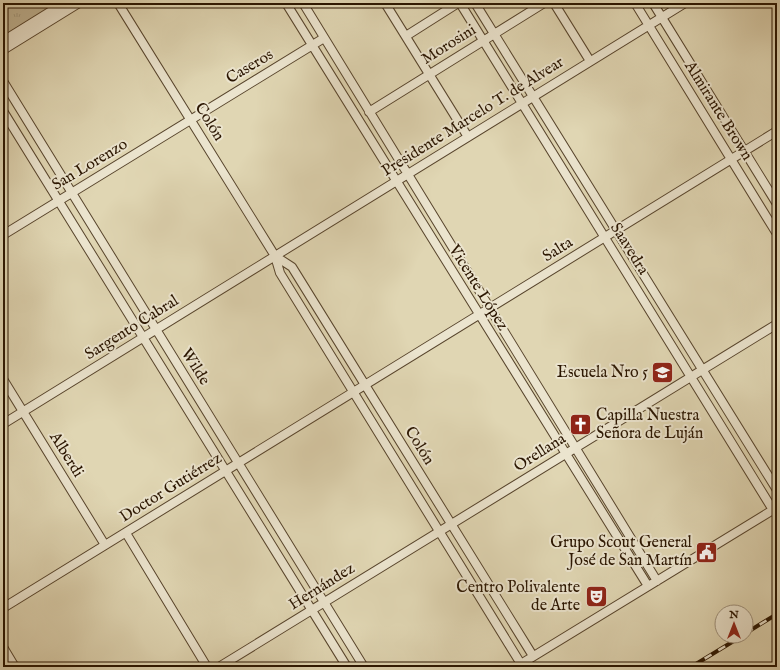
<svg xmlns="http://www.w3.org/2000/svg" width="780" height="670" viewBox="0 0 780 670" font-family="'IM FELL English',serif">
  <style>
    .grass { fill: url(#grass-tufts); stroke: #76654a }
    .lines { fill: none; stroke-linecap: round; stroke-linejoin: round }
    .minor-casing { stroke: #58452d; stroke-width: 10 }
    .minor { stroke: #ebe4ce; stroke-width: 8 }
    .rail-casing { stroke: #2a1500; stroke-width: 4 }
    .rail { stroke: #ebe4ce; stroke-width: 2.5; stroke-dasharray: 8; stroke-linecap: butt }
    .labels { text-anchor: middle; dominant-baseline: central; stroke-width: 4; stroke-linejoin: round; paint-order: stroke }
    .street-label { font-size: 16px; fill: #2a1500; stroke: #ebe4ce }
    .poi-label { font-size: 16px; fill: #2a1500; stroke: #ebe4ce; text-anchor: end }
  </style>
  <defs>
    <pattern id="grass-tufts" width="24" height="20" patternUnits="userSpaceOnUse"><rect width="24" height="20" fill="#c1b595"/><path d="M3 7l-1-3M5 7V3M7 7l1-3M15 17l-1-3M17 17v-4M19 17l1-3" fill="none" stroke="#a69b7f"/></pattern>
  </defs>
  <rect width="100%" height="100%" fill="#e0d6b3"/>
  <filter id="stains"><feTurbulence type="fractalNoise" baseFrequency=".005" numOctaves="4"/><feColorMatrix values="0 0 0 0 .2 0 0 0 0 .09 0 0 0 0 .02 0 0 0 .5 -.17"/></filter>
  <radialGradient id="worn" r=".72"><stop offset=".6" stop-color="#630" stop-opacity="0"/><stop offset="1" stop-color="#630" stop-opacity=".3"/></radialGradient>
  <!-- grass -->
  <path class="grass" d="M3,3H57L3,36Z"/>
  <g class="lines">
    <defs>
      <path id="minor" d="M118,3L275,256L280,273L521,664
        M286,3L648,586
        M303,3L657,581
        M385,3L468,137
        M460,3L773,510
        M475,3L777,490
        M554,3L590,61
        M635,3L777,234
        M653,3L777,204
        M406,36L458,3
        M3,41L64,3
        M3,50L79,3
        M3,81L364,667
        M3,111L347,667
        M369,112L544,3
        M3,235L324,38
        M275,256L292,267L533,656
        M3,379L105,545
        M3,424L685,3
        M126,533L207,667
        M3,608L777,131
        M3,647L15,667
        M219,667L777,324
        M516,667L776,508"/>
    </defs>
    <!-- minor casing -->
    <use href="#minor" class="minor-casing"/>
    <!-- minor -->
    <use href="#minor" class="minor"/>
    <defs>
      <path id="rail" d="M746,633L777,614
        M691,667L742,636"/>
    </defs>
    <!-- rail casing -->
    <use href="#rail" class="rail-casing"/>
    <!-- rail -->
    <use href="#rail" class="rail"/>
  </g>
  <!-- icons -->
  <defs>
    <symbol id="school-square" viewBox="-11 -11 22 22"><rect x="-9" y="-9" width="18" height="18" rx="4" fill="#8f2418" stroke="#ebe4ce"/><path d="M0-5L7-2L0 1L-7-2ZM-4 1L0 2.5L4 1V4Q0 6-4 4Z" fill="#fff"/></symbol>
    <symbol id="church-square" viewBox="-11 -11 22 22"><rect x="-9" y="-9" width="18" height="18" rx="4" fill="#8f2418" stroke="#ebe4ce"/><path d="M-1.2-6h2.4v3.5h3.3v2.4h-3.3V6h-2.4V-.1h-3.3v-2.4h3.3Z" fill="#fff"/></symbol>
    <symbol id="civic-square" viewBox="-11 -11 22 22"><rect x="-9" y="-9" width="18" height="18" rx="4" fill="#8f2418" stroke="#ebe4ce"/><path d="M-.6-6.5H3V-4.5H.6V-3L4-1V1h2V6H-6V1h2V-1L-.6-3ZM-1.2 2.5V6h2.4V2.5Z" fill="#fff"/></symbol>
    <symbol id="theatre-square" viewBox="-11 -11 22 22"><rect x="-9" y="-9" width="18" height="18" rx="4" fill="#8f2418" stroke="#ebe4ce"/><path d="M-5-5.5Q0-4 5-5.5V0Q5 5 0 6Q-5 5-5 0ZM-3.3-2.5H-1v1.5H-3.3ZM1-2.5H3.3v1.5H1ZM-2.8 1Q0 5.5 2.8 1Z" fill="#fff"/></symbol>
  </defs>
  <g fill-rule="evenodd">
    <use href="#school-square" x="650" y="360" width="25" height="25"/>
    <use href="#church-square" x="568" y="412" width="25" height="25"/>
    <use href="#civic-square" x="694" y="540" width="25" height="25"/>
    <use href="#theatre-square" x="584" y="584" width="25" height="25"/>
  </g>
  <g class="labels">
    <!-- street labels -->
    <g class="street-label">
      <text transform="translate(449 45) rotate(-32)">Morosini</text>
      <text transform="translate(250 67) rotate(-31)">Caseros</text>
      <text transform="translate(718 111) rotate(58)">Almirante Brown</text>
      <text transform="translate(473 117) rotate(-32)">Presidente Marcelo T. de Alvear</text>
      <text transform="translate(209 122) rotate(58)">Colón</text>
      <text transform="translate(90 165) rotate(-31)">San Lorenzo</text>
      <text transform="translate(629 249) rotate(58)">Saavedra</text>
      <text transform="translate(558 250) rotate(-32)">Salta</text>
      <text transform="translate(478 288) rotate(58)">Vicente López</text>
      <text transform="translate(132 328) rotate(-32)">Sargento Cabral</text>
      <text transform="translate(195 367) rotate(58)">Wilde</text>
      <text transform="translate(419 446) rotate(58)">Colón</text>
      <text transform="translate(540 453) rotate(-32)">Orellana</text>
      <text transform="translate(66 455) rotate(58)">Alberdi</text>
      <text transform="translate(171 488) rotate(-32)">Doctor Gutiérrez</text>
      <text transform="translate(322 587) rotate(-32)">Hernández</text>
    </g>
    <!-- poi labels -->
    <g class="poi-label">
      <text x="648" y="373">Escuela Nro 5</text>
      <text x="596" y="416" text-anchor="start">Capilla Nuestra<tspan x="596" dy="18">Señora de Luján</tspan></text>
      <text x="692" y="543">Grupo Scout General<tspan x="692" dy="18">José de San Martín</tspan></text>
      <text x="580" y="588">Centro Polivalente<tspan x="580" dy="18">de Arte</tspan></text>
    </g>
  </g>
  <!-- margin -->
  <rect width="780" height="670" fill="none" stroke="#e0d6b3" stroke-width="16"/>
  <rect x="4" y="4" width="772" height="662" fill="none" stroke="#2a1500" stroke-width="2"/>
  <rect x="8" y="8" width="764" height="654" fill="none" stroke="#2a1500"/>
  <!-- north arrow -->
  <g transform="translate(734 624)"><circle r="19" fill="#ebe4ce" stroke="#9e917c"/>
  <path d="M0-3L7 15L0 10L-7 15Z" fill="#8f2418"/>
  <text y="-6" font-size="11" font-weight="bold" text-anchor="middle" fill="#2a1500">N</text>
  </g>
  <rect width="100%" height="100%" filter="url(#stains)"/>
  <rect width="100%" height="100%" fill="url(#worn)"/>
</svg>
